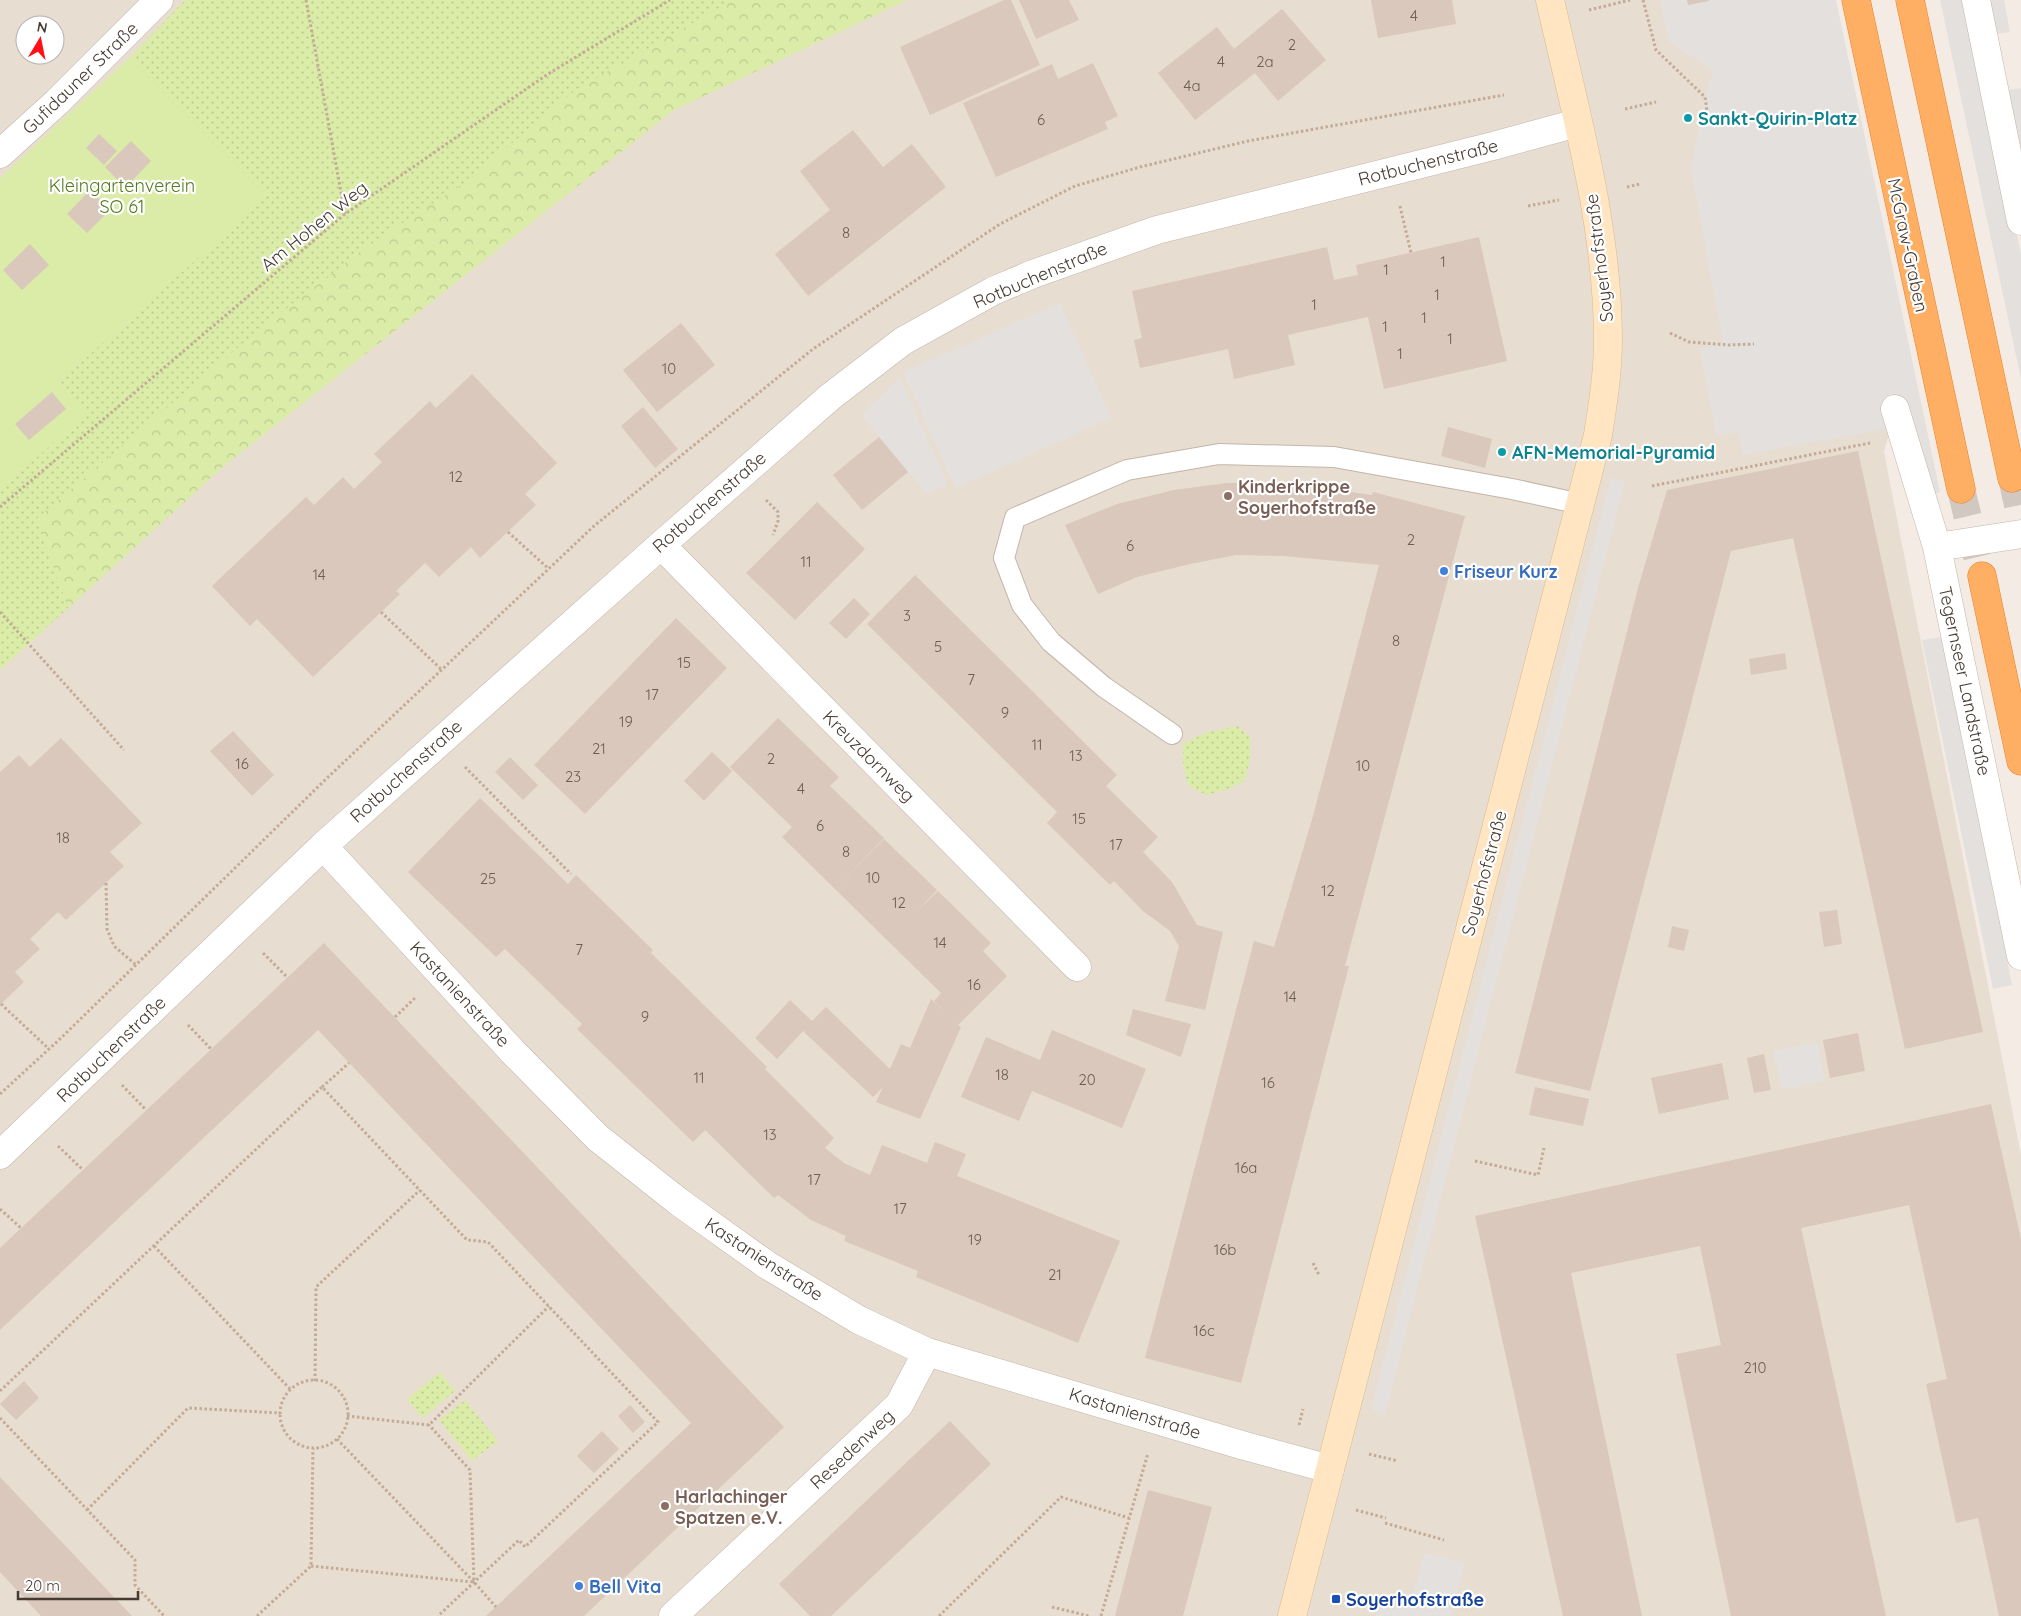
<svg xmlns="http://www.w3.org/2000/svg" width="2021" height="1616" viewBox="0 0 2021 1616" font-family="Quicksand,sans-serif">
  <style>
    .residential { fill: #e8ddd1; fill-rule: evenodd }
    .grass { fill: url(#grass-dots) }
    .forest { fill: url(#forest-crowns) }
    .garden { fill: #daeca8 }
    .parking { fill: #e4e0dd }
    .building { fill: #d9c8bb }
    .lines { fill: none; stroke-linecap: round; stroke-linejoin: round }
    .highway-tunnel { stroke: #d1c9c1; stroke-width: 28; stroke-dasharray: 28 14; stroke-linecap: butt }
    .lane-casing { stroke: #c3b5a8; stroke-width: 22 }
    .street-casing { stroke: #c3b5a8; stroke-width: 29 }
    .secondary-casing { stroke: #dbba91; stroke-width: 29 }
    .highway-casing { stroke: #ec7f25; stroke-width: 29 }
    .path { stroke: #c3ab95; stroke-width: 3; stroke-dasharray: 2.5 2.5; stroke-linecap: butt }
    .lane { stroke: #fff; stroke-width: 20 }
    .street { stroke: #fff; stroke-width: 28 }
    .secondary { stroke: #ffe5c2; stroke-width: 28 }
    .highway { stroke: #ffaf63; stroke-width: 28 }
    .culture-dot { fill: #0f9aa8; stroke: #fff; stroke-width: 2 }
    .education-dot { fill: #8d6e63; stroke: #fff; stroke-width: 2 }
    .shop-dot { fill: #3f7fe0; stroke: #fff; stroke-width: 2 }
    .transit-dot { fill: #1a4fb4; stroke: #fff; stroke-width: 2 }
    .labels { text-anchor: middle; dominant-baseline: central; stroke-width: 4.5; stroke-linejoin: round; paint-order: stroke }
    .number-label { font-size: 15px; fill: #6b5e55 }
    .street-label { font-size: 18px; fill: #463b33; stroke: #fff }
    .culture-label { font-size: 18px; font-weight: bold; fill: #0d838f; stroke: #fff; text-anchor: start }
    .park-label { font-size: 18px; fill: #547d21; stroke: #fff }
    .education-label { font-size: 18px; font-weight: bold; fill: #785e54; stroke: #fff; text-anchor: start }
    .shop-label { font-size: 18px; font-weight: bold; fill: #366cbe; stroke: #fff; text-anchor: start }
    .transit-label { font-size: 18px; font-weight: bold; fill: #164399; stroke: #fff; text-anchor: start }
  </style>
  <defs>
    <pattern id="grass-dots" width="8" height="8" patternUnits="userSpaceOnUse" patternTransform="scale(1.25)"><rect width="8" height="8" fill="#daeca8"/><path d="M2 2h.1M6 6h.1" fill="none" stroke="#bccb91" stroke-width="1.8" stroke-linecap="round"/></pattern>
    <pattern id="forest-crowns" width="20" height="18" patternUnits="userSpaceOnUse" patternTransform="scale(1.25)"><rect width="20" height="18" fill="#daeca8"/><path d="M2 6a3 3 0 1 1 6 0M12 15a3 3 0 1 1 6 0" fill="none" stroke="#bccb91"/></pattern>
  </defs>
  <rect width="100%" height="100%" fill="#f4ece4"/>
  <!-- residential -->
  <path class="residential" d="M0,0H1828L1900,395L1884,452L2021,1155V1616H0ZM25,25H55V55H25Z"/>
  <!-- grass -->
  <path class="grass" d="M185,0H907L674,110L225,465L0,670V490L87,413L59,382L267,196L129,58Z
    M1237,726L1250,737V760L1244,781L1228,789L1206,795L1188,785L1183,764V744L1205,733Z
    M440,1372L455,1391L422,1418L407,1399Z
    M465,1400L498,1441L472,1461L439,1420Z"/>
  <!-- forest -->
  <path class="forest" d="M733,0H907L674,110L225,465L68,608L36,519L256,332L373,242L463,184L577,89Z"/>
  <!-- garden -->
  <path class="garden" d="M129,58L267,196L60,381L87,413L0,490V178Z"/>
  <!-- parking -->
  <path class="parking" d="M1660,0H1836L1940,492L1928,495L1913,424L1743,455L1739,432L1716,436L1700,348L1723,343L1691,169L1705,97L1713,70L1669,42Z
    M1940,0H1966L2021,254V379Z
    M1989,0H2004L2010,32L1995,34Z
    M2021,88V151L2008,90Z
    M1060,303L1111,418L955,488L903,372Z
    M900,378L948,485L927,494L861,415Z
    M1611,477L1625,481L1385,1414L1371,1410Z
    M1941,637L2012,985L1993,989L1922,640Z
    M1817,1042L1825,1081L1782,1090L1773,1051Z
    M1424,1553L1465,1562L1451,1616H1376L1379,1599L1395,1592L1413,1595Z"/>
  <!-- building -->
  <path class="building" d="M1004,0H1011L1040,65L930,115L900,47Z
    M1019,0H1069L1079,20L1036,39Z
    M1371,0H1452L1456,24L1378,38Z
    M1687,0H1709V1L1688,5Z
    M1282,9L1326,60L1278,101L1255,73L1195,120L1158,73L1217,27L1234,49Z
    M1093,63L1118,116L1105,122L1108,129L996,177L963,103L1052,64L1058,79Z
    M853,130L883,167L912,144L946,187L808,296L775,254L830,210L800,171Z
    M99,134L117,151L104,165L86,148Z
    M131,141L151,161L125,188L105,167Z
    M90,190L110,210L87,233L67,214Z
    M1479,237L1507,361L1384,389L1368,317L1288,335L1295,365L1234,379L1228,349L1140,368L1134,340L1142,338L1132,291L1327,247L1334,280L1358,275L1356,265Z
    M30,244L49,265L22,290L3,270Z
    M681,323L715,365L657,412L623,370Z
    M472,374L557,463L525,494L536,505L480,558L471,547L439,577L425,563L396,591L400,594L313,677L257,619L250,626L212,586L306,497L314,505L343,477L354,489L382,462L374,454L430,401L436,408Z
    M52,392L66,409L29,440L15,424Z
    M643,407L678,449L655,468L621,426Z
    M1448,427L1492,439L1485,468L1441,456Z
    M879,437L908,472L862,510L833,475Z
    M1858,451L1983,1032L1905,1049L1793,538L1731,551L1590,1091L1515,1073L1638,588L1667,490Z
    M1227,483H1290L1372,495L1373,492L1465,516L1345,966H1349L1241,1383L1145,1358L1254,941L1274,947L1313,816L1379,565L1284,556L1236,555L1190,564L1137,577L1098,594L1065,525L1117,504L1174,490Z
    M817,502L865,549L795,620L746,573Z
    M915,575L1117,775L1106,786L1158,837L1143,852L1172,882L1197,925L1223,932L1205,1010L1165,1001L1179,946L1170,931L1143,911L1114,881L1110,885L1047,823L1057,812L867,624Z
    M854,598L870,614L846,639L829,623Z
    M676,618L727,668L585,814L534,765Z
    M1785,653L1787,669L1751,675L1749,659Z
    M778,718L839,777L830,786L884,838L835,889L782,837L792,827L730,767Z
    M233,731L274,775L252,796L210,751Z
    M61,738L142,823L110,852L124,866L66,920L58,912L30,939L40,949L15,972L24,982L0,1005V772L19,755L30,767Z
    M712,752L732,771L704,801L684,781Z
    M510,757L538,785L523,800L495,772Z
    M480,798L568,884L576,875L653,950L651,953L767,1067L765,1069L834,1138L825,1148L844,1163L870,1175L882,1145L927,1163L935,1142L966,1154L957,1176L1120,1241L1078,1343L916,1277L918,1271L844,1241L846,1236L811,1220L778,1195L774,1198L705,1130L693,1142L577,1029L582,1024L505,949L496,957L408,872Z
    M884,839L937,890L917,911L938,891L991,943L983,951L1007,976L958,1025L961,1027L920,1119L876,1102L883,1087L873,1097L803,1031L777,1059L755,1038L790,1000L812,1021L826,1007L890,1069L901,1044L910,1048L931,999L948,1015L934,1001L941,993L835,889Z
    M1837,910L1842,944L1824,947L1819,912Z
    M1672,926L1689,930L1684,951L1668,947Z
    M324,943L784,1427L584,1616H486L691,1423L318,1030L0,1330V1248Z
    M1133,1009L1191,1024L1181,1057L1126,1035Z
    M1052,1030L1146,1069L1122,1128L1032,1091L1019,1121L961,1097L986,1037L1040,1060Z
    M1858,1033L1865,1071L1830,1078L1823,1040Z
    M1764,1054L1771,1090L1754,1093L1747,1058Z
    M1722,1063L1729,1099L1659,1114L1651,1078Z
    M1535,1087L1589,1099L1583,1126L1529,1115Z
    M1991,1104L2021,1239V1616H1999L1978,1518L1956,1523L1926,1384L1947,1379L1909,1205L1801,1228L1886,1616H1731L1676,1354L1721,1345L1700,1246L1571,1273L1642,1616H1563L1475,1216Z
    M24,1381L39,1398L16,1420L0,1404Z
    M630,1405L645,1422L633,1433L618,1416Z
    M950,1421L991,1464L831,1616H810L779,1584Z
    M602,1431L619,1449L594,1473L577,1456Z
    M0,1477L132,1616H41L0,1572Z
    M1148,1490L1212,1507L1183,1616H1115Z"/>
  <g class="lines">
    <!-- highway-tunnel -->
    <path class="highway-tunnel" d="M2012,478L2021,519
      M1961,489L1982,576"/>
    <defs>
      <path id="lane" d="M1172,734L1104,687L1051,642L1022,605L1004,558L1015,518L1127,470L1219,454L1334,457L1512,489L1581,504"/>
      <path id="street" d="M1976,0L2021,221
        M0,154L57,102L159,0
        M1895,409L1937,547L2021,956
        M661,545L1077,967
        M1937,547L2021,534
        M323,846L513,1052L598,1138L679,1202L767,1265L859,1320L927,1352L1245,1446L1330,1469
        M0,1155L323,846L661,545L830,397L903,341L993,291L1033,274L1157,230L1493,146L1577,123
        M673,1616L899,1405L927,1352"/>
      <path id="secondary" d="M1292,1616L1598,435C1603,403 1608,372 1608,340C1608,226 1575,111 1550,0"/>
      <path id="highway" d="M1856,0L1961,489
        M1910,0L2012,478
        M1982,576L2021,761"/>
    </defs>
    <!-- lane casing -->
    <use href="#lane" class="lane-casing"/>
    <!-- street casing -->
    <use href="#street" class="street-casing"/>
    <!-- secondary casing -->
    <use href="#secondary" class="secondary-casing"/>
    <!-- highway casing -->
    <use href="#highway" class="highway-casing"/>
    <!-- path -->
    <path class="path" d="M306,0L345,214
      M1643,0L1656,50L1705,97L1708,118
      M1589,10L1630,0
      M1625,109L1656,102
      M1627,187L1640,184
      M1400,206L1411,253
      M1528,206L1559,200
      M1670,333L1689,342L1729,345L1754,344
      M1652,486L1870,443
      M766,500L778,512V521L773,535
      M0,507L345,214L548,74L670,0
      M508,532L549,569
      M0,612L124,750
      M381,612L442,670
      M465,767L571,874
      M106,883L107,929L114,946L136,965
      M263,953L287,977
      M1,1004L49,1049
      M395,1017L416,997
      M188,1025L211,1049
      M122,1085L146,1110
      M322,1087L349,1063
      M0,1094L61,1038L325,780L594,526L813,349L1000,224L1075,186L1140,167L1248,141L1504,95
      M58,1146L83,1170
      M1475,1161L1538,1175L1544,1148
      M0,1209L21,1228
      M154,1246L291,1390
      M1313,1263L1319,1275
      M280 1414a34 34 0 1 1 68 0a34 34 0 1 1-68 0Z
      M315,1381L316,1287L420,1190
      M0,1391L322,1087L467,1240L488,1242L658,1422L525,1547L519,1540L438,1616
      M347,1416L429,1425L549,1306
      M0,1418L135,1560V1585L164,1616
      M1299,1425L1303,1409
      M337,1439L474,1582L470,1470L429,1425
      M1369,1454L1398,1461
      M87,1510L188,1408L280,1413
      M1356,1510L1386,1518
      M1385,1523L1444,1540
      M311,1566L474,1582L496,1607
      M1052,1607L1089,1616
      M257,1616L311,1566L313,1448
      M939,1616L1061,1497L1129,1518
      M1101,1616L1148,1453"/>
    <!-- lane -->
    <use href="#lane" class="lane"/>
    <!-- street -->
    <use href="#street" class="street"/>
    <!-- secondary -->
    <use href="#secondary" class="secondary"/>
    <!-- highway -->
    <use href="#highway" class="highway"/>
  </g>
  <!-- markers -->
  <g class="culture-dot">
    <circle cx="1688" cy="118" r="5"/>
    <circle cx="1502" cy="452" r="5"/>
  </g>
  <g class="education-dot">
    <circle cx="1228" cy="496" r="5"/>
    <circle cx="665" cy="1506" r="5"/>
  </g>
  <g class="shop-dot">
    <circle cx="1444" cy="571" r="5"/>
    <circle cx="579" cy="1586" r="5"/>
  </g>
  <rect class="transit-dot" x="1331" y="1594" width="10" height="10" rx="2.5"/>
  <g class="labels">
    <!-- number labels -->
    <g class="number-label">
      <text x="1414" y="15">4</text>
      <text x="1292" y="44">2</text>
      <text x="1221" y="61">4</text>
      <text x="1265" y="61">2a</text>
      <text x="1192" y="85">4a</text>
      <text x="1041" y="119">6</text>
      <text x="846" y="232">8</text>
      <text x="1443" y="261">1</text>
      <text x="1386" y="269">1</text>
      <text x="1437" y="294">1</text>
      <text x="1314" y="304">1</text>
      <text x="1424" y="317">1</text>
      <text x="1385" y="326">1</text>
      <text x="1450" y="338">1</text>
      <text x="1400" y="353">1</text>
      <text x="669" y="368">10</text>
      <text x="456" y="476">12</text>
      <text x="1411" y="539">2</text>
      <text x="1130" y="545">6</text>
      <text x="806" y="561">11</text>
      <text x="319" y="574">14</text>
      <text x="907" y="615">3</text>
      <text x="1396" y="640">8</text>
      <text x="938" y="646">5</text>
      <text x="684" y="662">15</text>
      <text x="971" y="679">7</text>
      <text x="652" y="694">17</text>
      <text x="1005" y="712">9</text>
      <text x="626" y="721">19</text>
      <text x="1037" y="744">11</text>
      <text x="599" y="748">21</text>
      <text x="1076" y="755">13</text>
      <text x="771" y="758">2</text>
      <text x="242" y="763">16</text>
      <text x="1363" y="765">10</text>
      <text x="573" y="776">23</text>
      <text x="801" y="788">4</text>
      <text x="1079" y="818">15</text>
      <text x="820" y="825">6</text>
      <text x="63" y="837">18</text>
      <text x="1116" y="844">17</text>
      <text x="846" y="851">8</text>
      <text x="873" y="877">10</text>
      <text x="488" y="878">25</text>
      <text x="1328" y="890">12</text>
      <text x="899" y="902">12</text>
      <text x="940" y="942">14</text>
      <text x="579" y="949">7</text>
      <text x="974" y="984">16</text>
      <text x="1290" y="996">14</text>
      <text x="645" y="1016">9</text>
      <text x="1002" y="1074">18</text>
      <text x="699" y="1077">11</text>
      <text x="1087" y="1079">20</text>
      <text x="1268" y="1082">16</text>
      <text x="770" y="1134">13</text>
      <text x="1246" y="1167">16a</text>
      <text x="814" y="1179">17</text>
      <text x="900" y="1208">17</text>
      <text x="975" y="1239">19</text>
      <text x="1225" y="1249">16b</text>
      <text x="1055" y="1274">21</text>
      <text x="1204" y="1330">16c</text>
      <text x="1755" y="1367">210</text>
    </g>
    <!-- street labels -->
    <g class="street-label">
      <text transform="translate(80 78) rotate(-44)">Gufidauner Straße</text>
      <text transform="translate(1428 162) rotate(-14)">Rotbuchenstraße</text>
      <text transform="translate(314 226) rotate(-39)">Am Hohen Weg</text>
      <text transform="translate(1908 245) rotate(78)">McGraw-Graben</text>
      <text transform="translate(1599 258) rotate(-97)">Soyerhofstraße</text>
      <text transform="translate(1040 275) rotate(-23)">Rotbuchenstraße</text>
      <text transform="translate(709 502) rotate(-41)">Rotbuchenstraße</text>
      <text transform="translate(1965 681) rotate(78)">Tegernseer Landstraße</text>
      <text transform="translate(869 756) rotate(45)">Kreuzdornweg</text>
      <text transform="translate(406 771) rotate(-42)">Rotbuchenstraße</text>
      <text transform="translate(1484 873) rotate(-75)">Soyerhofstraße</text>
      <text transform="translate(460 994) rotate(47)">Kastanienstraße</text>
      <text transform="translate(111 1049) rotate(-44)">Rotbuchenstraße</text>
      <text transform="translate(764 1259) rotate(33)">Kastanienstraße</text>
      <text transform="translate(1135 1413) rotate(17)">Kastanienstraße</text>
      <text transform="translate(852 1449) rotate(-43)">Resedenweg</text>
    </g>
    <!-- culture labels -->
    <g class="culture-label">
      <text x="1698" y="118">Sankt-Quirin-Platz</text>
      <text x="1512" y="452">AFN-Memorial-Pyramid</text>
    </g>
    <!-- park labels -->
    <g class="park-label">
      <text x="122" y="185">Kleingartenverein<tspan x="122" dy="21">SO 61</tspan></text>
    </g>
    <!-- education labels -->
    <g class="education-label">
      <text x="1238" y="486">Kinderkrippe<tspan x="1238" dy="21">Soyerhofstraße</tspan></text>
      <text x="675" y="1496">Harlachinger<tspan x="675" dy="21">Spatzen e.V.</tspan></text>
    </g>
    <!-- shop labels -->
    <g class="shop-label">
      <text x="1454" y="571">Friseur Kurz</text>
      <text x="589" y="1586">Bell Vita</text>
    </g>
    <!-- transit labels -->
    <g class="transit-label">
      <text x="1346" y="1599">Soyerhofstraße</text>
    </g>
  </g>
  <!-- north arrow -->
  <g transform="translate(40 40) rotate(10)"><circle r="24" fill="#ffffff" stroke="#b5b1ad"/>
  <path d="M0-4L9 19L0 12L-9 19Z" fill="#ff0f16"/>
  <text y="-8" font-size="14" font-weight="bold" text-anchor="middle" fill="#463b33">N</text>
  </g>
  <!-- scale -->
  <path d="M18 1591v8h120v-8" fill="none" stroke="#463b33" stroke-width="2.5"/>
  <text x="25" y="1591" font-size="15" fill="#463b33" stroke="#ffffff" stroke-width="4" paint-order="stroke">20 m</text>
</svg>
